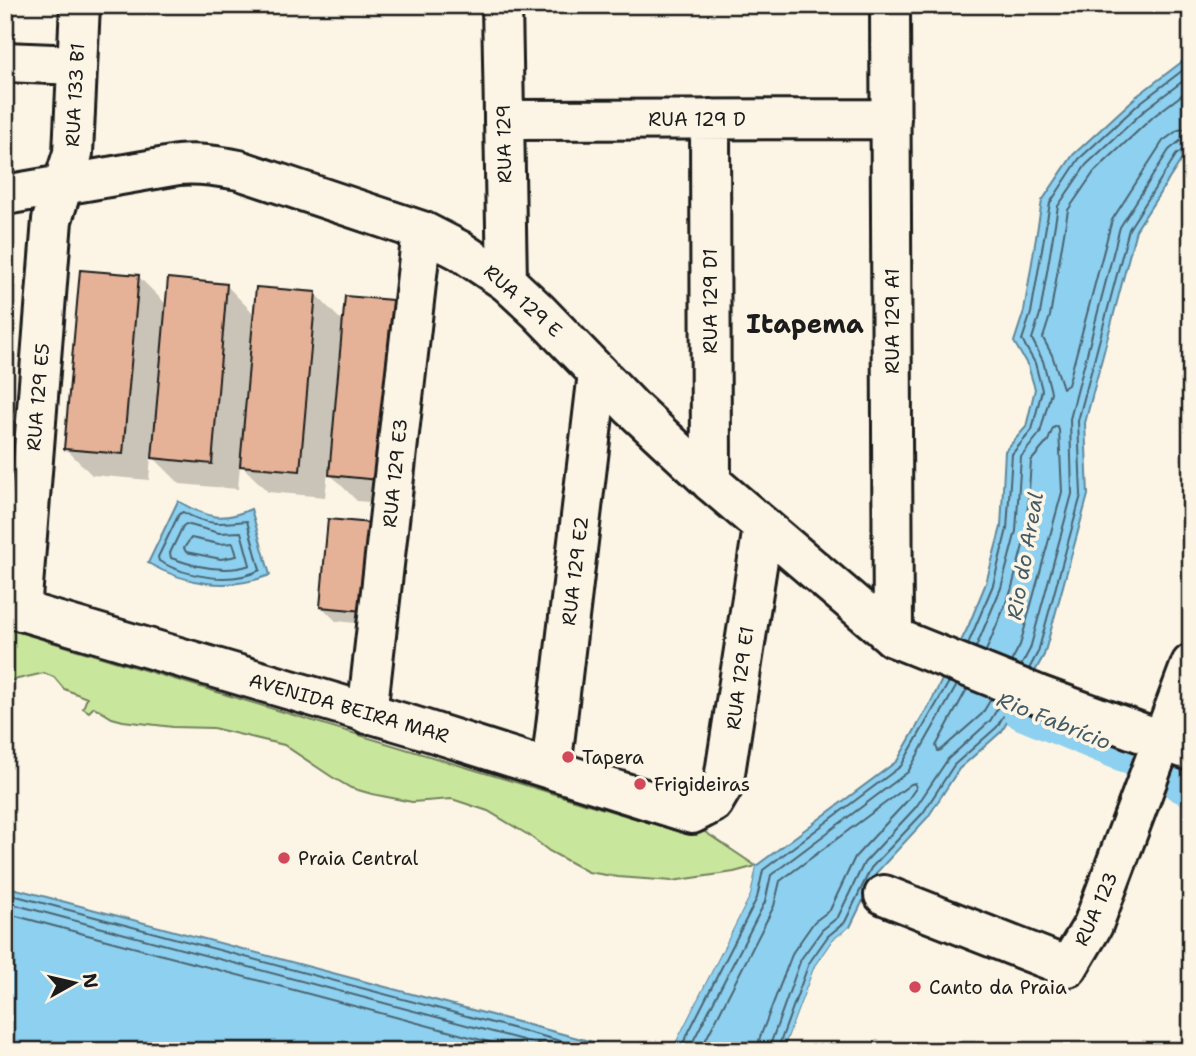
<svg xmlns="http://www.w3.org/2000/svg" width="1196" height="1056" viewBox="0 0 1196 1056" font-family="'Shantell Sans',sans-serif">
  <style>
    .green { fill: #c9e69d; stroke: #72815c; stroke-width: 2 }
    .water { fill: #8ed0ef; stroke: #60889b; stroke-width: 2 }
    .pier { fill: #fcf5e5 }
    .shadow { fill: #0003 }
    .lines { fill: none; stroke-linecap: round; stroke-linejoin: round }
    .shore { stroke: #4a6470; stroke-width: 2 }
    .river { stroke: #8ed0ef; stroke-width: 46 }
    .building { fill: #e5b297; stroke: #1c1c1c; stroke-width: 2 }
    .minor-casing { stroke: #1c1c1c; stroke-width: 44 }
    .major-casing { stroke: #1c1c1c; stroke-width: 44 }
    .minor { stroke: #fcf5e5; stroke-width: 38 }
    .major { stroke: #fcf5e5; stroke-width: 38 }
    .poi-dot { fill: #d1495b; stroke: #fcf5e5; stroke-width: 2.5 }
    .labels { text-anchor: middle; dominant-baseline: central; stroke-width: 7; stroke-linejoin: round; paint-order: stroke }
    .street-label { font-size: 19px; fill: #1c1c1c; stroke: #fcf5e5 }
    .poi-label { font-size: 19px; fill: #1c1c1c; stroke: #fcf5e5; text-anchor: start }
    .water-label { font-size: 21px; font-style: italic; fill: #445b66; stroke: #fcf5e5 }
    .district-label { font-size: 26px; font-weight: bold; fill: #1c1c1c; stroke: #fcf5e5 }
  </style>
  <rect width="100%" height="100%" fill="#fcf5e5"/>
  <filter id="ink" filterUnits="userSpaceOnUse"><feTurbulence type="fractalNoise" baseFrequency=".0143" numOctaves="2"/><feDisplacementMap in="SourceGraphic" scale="14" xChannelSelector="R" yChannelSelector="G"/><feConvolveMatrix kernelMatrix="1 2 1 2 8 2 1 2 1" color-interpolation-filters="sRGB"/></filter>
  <g filter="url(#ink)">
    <!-- green -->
    <path class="green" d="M5,628L647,822L676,829L705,832L756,866L734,872L672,881L618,877L588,872L549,851L530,836L488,811L452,799L412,802L372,794L351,788L332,777L284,745L213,728L173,727L123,721L112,718L94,707L89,712L83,708L87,698L64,689L54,677L44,673L5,682Z"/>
    <!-- water -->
    <path class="water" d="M1191,55V152L1182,159L1136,230L1085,423L1088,495L1044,655L1002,731L959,769L928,817L877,872L850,927L833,940L815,966L783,1051H671L750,895L756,866L897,761L932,700L968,627L986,583L1001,527L1005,451L1026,427L1035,389L1028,366L1014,342L1024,311L1042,201L1073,155L1137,96Z
      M178,501C205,517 221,523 251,509L270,575C229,591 186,585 148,563Z
      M5,886L623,1050L5,1051Z"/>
    <!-- pier -->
    <path class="pier" d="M756,866L750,895L671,1051H667L747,894L752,869Z
      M850,927V932L836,943L818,968L787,1051H783L815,966L833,940Z"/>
    <!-- shadow -->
    <path class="shadow" d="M138,276L168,306L227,286L255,315L315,294L344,323L430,329L414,506L357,501L328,472L325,497L268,492L240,464L238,489L180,484L151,455L149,480L92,475L65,448Z
      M329,521L377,625L336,621L322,607Z"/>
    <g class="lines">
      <!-- shore -->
      <path class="shore" d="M1191,88L1154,116L1094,172L1068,210L1050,316L1043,338L1052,355L1063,388L1068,385L1112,220L1163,141L1178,130L1191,128
        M183,512C208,526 220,524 247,521L260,570C231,585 187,577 159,561L158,557L179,514Z
        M186,524L219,533L241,532L250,565C225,574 196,567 171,558L170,553L183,526Z
        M191,538L219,544L233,543L237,556L221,559L186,552L184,548Z
        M968,644L993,585L1007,529L1012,454L1032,430L1042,390L1035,363L1022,340L1031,313L1050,203L1079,159L1141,102L1191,64
        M976,647L1001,588L1016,531L1021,457L1040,433L1051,392L1043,361L1032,339L1040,314L1058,206L1086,165L1147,108L1191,75
        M986,651L1011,591L1026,534L1031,461L1048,441L1053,428L1057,426L1059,430L1062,492L1020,645L1011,662
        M1021,666L1030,649L1072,494L1070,419L1120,227L1169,150L1180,141L1191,139
        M1029,669L1038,652L1081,495L1078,421L1129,229L1176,155L1185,148L1191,147
        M967,689L936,746L938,751L941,750L982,714L991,699
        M5,893L598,1051
        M5,902L564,1051
        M5,913L523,1051
        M679,1051L757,898L763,870L901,766L949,682
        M688,1051L765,902L771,875L908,772L957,685
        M700,1051L774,906L780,881L911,784L915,783L916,788L907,801L855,857L830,910L814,922L793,952L759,1040L758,1051
        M768,1051L801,959L822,930L838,917L864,863L916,807L948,759L990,721L1001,703
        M777,1051L809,963L828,936L845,922L871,868L923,813L954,765L997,727L1009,706"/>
      <!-- river -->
      <path class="river" d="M1025,708L1132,752
        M1183,780L1191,783"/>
    </g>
    <!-- building -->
    <path class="building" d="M80,270L139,275L123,454L64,449Z
      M168,278L227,284L212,464L152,458Z
      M256,287L316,292L300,471L240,466Z
      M345,296L404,301L388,481L329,475Z
      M328,519L371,523L363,611L320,607Z"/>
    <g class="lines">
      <defs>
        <path id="minor" d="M890,5L893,637
          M5,62L77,65
          M710,119L711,482
          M504,120L891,119
          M5,195L178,165C199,163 218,166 239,170L422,231L459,250L507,282
          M21,611L52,220L73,153L80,5
          M367,714L422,231
          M551,769L598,373
          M884,895L1068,967L1093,925L1191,664"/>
        <path id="major" d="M502,5L507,282L538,311L632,408L711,482L893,637L1038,695L1191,751
          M5,606L413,726L692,814L713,803L723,786L763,527"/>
      </defs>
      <!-- minor casing -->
      <use href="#minor" class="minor-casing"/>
      <!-- major casing -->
      <use href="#major" class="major-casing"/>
      <!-- minor -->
      <use href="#minor" class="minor"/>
      <!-- major -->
      <use href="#major" class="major"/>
    </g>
  </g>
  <!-- markers -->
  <g class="poi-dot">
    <circle cx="568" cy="757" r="7"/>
    <circle cx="640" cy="784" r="7"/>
    <circle cx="284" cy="858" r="7"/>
    <circle cx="915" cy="987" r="7"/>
  </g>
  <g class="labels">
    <!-- street labels -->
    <g class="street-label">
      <text transform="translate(75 95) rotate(-87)">RUA 133 B1</text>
      <text x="697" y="119">RUA 129 D</text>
      <text transform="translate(504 144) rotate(-91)">RUA 129</text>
      <text transform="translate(523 301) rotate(42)">RUA 129 E</text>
      <text transform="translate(710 301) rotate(-90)">RUA 129 D1</text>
      <text transform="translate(892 321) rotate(-90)">RUA 129 A1</text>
      <text transform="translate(38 397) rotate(-85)">RUA 129 E5</text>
      <text transform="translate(395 473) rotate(-84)">RUA 129 E3</text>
      <text transform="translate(575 571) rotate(-83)">RUA 129 E2</text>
      <text transform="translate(740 678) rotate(-82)">RUA 129 E1</text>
      <text transform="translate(349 708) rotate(16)">AVENIDA BEIRA MAR</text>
      <text transform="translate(1096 909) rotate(-66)">RUA 123</text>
    </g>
    <!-- poi labels -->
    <g class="poi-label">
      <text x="582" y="757">Tapera</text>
      <text x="654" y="784">Frigideiras</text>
      <text x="298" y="858">Praia Central</text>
      <text x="929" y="987">Canto da Praia</text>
    </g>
    <!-- water labels -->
    <g class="water-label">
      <text transform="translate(1025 556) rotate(-80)">Rio do Areal</text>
      <text transform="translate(1054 721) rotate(22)">Rio Fabrício</text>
    </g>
    <!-- district labels -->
    <g class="district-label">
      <text x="805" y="323">Itapema</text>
    </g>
  </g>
  <!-- margin -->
  <rect width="1196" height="1056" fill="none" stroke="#fcf5e5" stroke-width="28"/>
  <rect x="14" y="14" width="1168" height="1028" fill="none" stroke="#1c1c1c" stroke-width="2.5" filter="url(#ink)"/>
  <!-- north arrow -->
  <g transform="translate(74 983) rotate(82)" stroke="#fcf5e5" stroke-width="5" paint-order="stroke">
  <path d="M0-5L12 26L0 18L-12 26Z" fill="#1c1c1c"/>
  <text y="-10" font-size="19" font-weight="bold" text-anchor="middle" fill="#1c1c1c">N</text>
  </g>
</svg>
